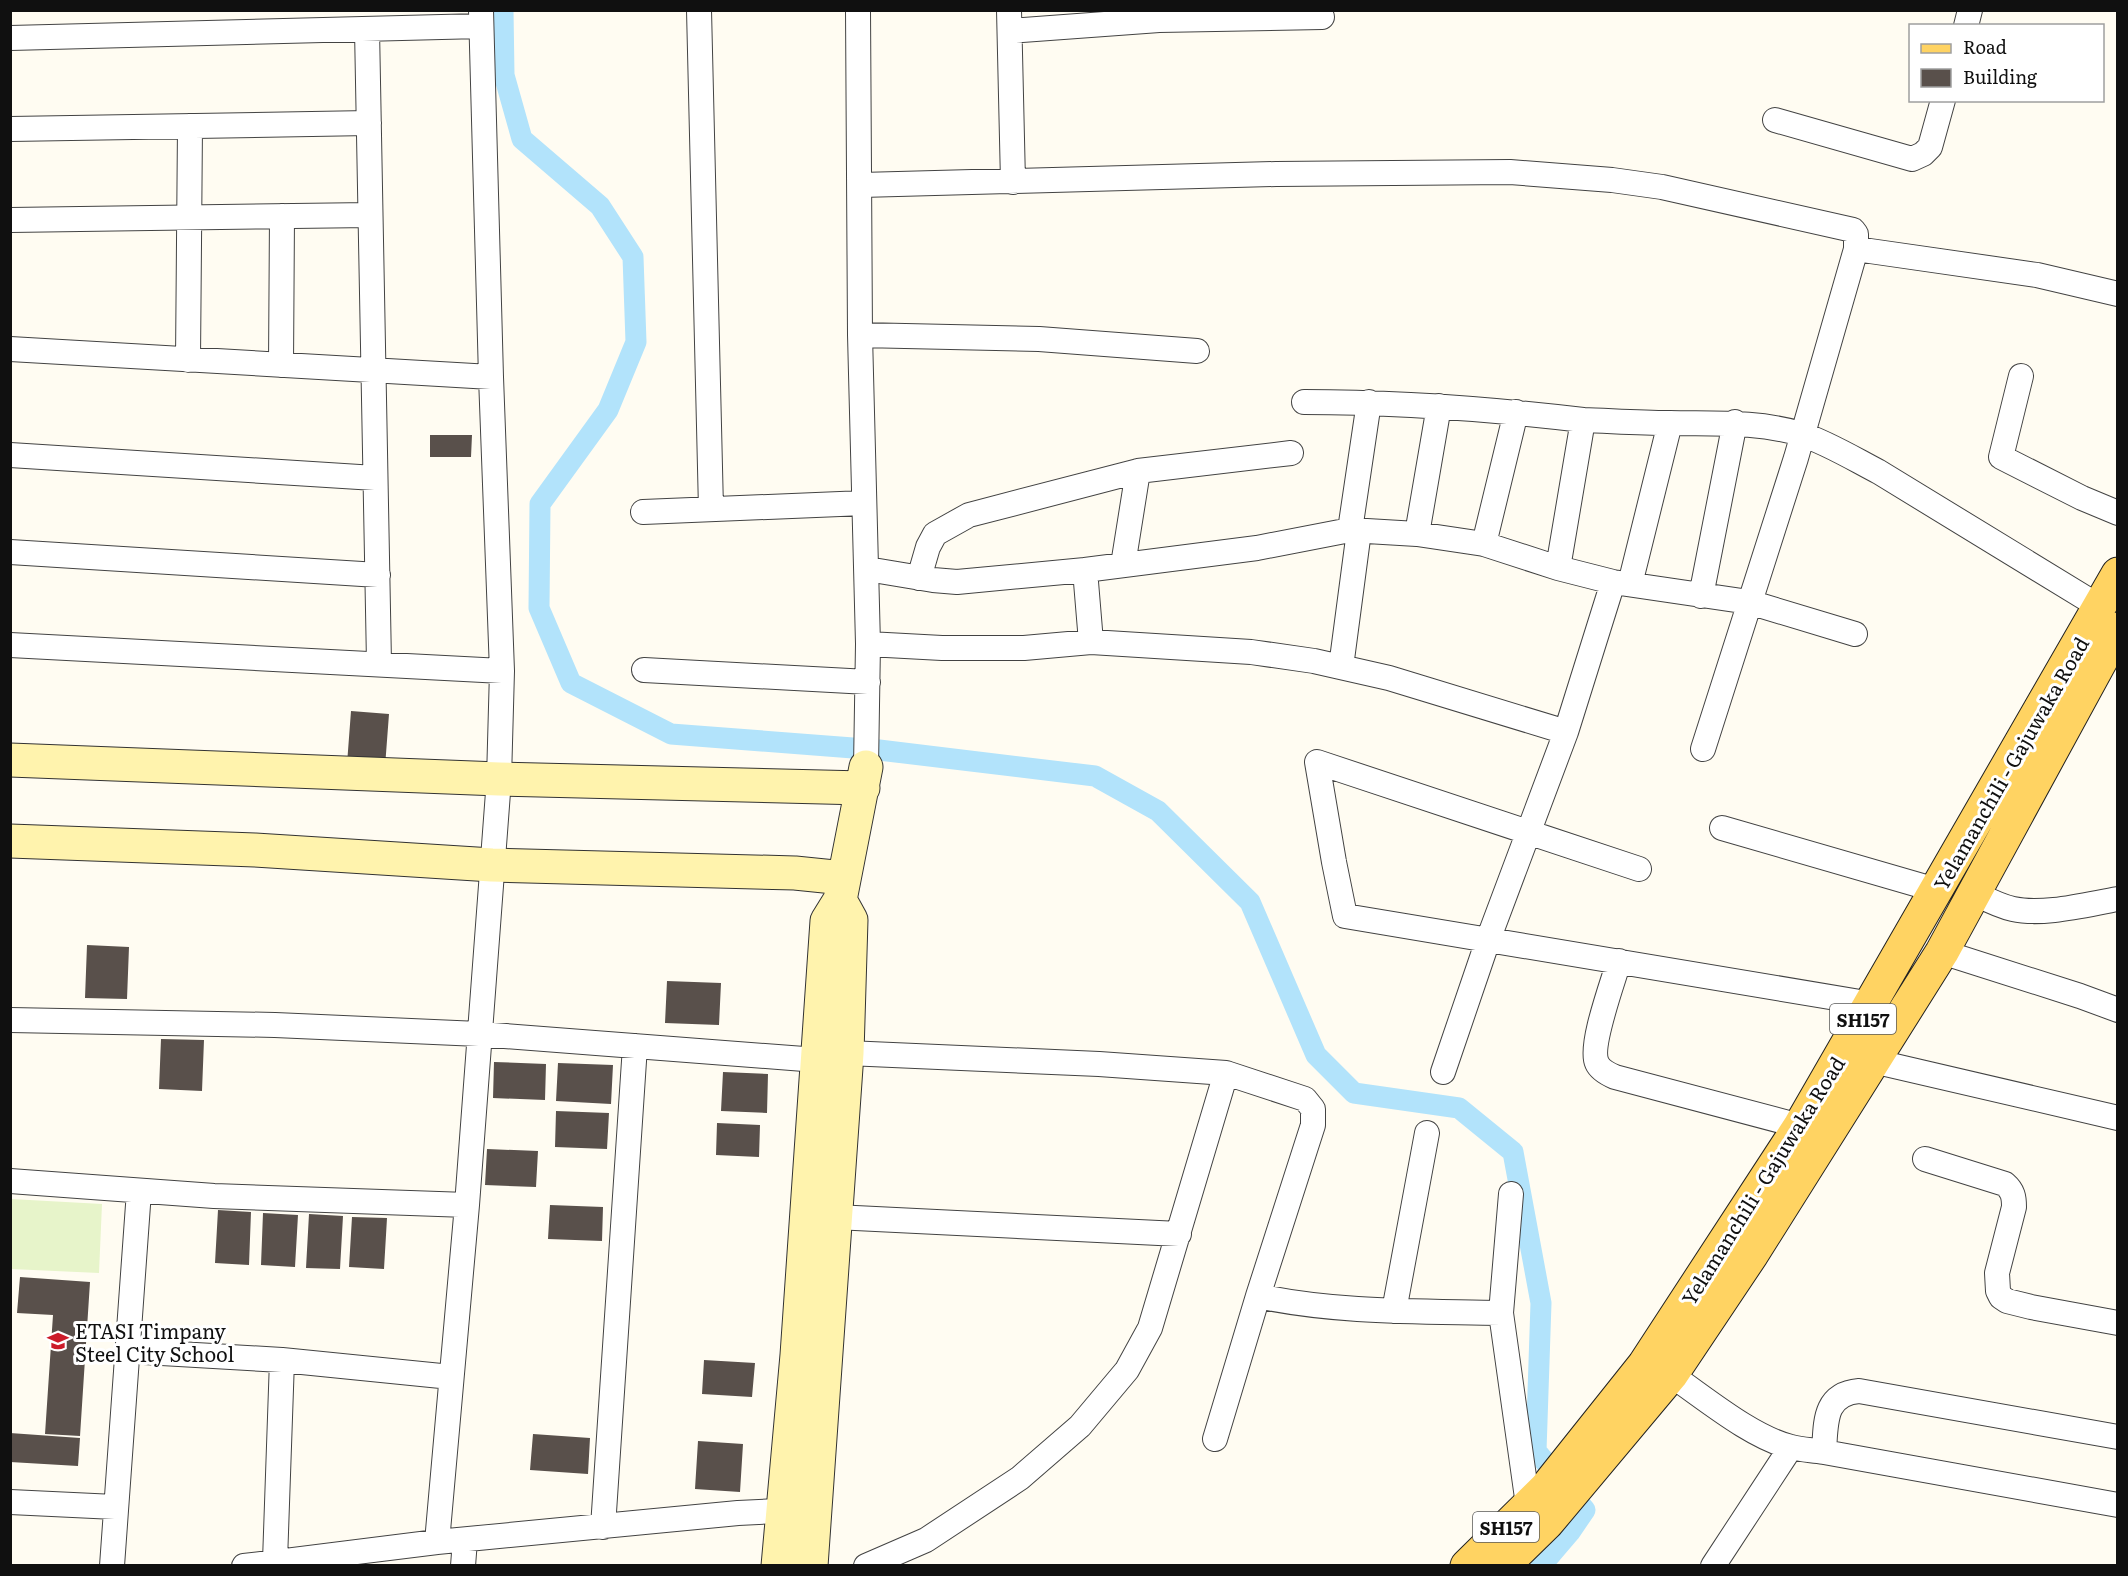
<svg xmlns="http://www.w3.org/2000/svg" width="2128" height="1576" viewBox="0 0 2128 1576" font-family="Literata,serif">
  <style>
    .pitch { fill: #e7f4ca }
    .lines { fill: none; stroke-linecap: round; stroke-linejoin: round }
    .canal { stroke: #b2e3fb; stroke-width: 21 }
    .building { fill: #59504b }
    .street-casing { stroke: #434343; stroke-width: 26 }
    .secondary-casing { stroke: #323232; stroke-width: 35 }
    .primary-casing { stroke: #212121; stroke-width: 35 }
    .street { stroke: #fff; stroke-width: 24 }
    .secondary { stroke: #fff3ad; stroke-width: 33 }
    .primary { stroke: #ffd362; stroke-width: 33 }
    .labels { text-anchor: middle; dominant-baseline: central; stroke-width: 6; stroke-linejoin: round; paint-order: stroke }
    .shield { fill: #fff; stroke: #585858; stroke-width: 1.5 }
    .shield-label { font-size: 18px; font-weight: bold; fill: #101010 }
    .street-label { font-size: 20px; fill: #101010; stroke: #fff }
    .poi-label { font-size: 20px; fill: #101010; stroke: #fff; text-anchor: start }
  </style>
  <rect width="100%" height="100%" fill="#fffcf2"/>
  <!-- pitch -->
  <path class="pitch" d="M11,1199L102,1204L99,1273L11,1269Z"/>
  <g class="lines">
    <!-- canal -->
    <path class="canal" d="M503,10L504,75L522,139L600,206L633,257L636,342L608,410L540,504L539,608L571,683L671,734L879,750L1095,776L1158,811L1250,902L1316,1055L1354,1093L1459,1108L1513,1152L1541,1303L1536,1451L1585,1510L1570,1532L1541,1566"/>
  </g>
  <!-- building -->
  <path class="building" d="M430,435H472L471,457H430Z
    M351,711L389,714L385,767L347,764Z
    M87,945L129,947L127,999L85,998Z
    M667,981L721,983L719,1025L665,1023Z
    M161,1039L204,1040L202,1091L159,1089Z
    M494,1062L546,1064L545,1100L493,1098Z
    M558,1063L613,1065L611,1104L556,1101Z
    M723,1072L768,1074L767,1113L721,1111Z
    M556,1111L609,1113L607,1149L555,1147Z
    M717,1123L760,1125L759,1157L716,1155Z
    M487,1149L538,1151L536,1187L485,1185Z
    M550,1205L603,1207L602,1241L548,1239Z
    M218,1210L251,1212L249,1265L215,1263Z
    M263,1213L298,1215L295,1267L261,1265Z
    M309,1214L343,1216L340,1269L306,1268Z
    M352,1217L387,1218L384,1269L349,1267Z
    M20,1277L90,1282L80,1436L45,1434L53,1315L17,1313Z
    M704,1360L755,1363L752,1397L702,1394Z
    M10,1433L80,1438L78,1466L10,1462Z
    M533,1434L590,1438L588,1474L530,1470Z
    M698,1441L743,1444L740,1492L695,1489Z"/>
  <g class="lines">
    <defs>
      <path id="street" d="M699,10L711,509
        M858,10L860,335L868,644L866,767
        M1009,10L1013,182
        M1966,26L1970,10
        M367,29L379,663
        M1010,31L1159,20L1322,17
        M10,38L481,26
        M1775,120L1912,159L1923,154L1930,147L1943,100
        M10,129L369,123
        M861,185L1276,174L1510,172L1612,180L1662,187L1853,230L1856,234V249L1796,458L1703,749
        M10,220L370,215
        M1856,249L2037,275L2118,294
        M860,335L1039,339L1197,351
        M10,349L491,377
        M188,360L190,126
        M281,365L282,216
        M2021,376L2001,457L2082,498L2118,513
        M1304,402C1398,402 1490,409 1583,420
        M10,455L375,478
        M643,512L864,503
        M1350,530L1369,402
        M1417,534L1439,406
        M1484,544L1516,412
        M10,552L378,575
        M1123,565L1138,471
        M1558,568L1613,582L1749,602L1855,634
        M867,569L933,580L957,582L1085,570
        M919,578L928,547L935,534L969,515L1138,471L1291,453
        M1630,584L1670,423
        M1701,596L1735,422
        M1091,642L1085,570L1257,548L1350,530L1417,534L1484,544L1558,568L1583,420C1612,421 1640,423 1669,423C1714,424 1757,421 1801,434C1828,443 1854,459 1879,472L2100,607
        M868,644L942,648H1024L1091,642L1251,652L1314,661L1389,678L1566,732
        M10,645L502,671
        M1341,667L1359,531
        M644,670L868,682
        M1722,828L1936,890
        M1639,869L1317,762L1334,862L1345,916L1872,1004
        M1974,893C1986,899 1999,906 2013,909C2043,916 2088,904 2118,899
        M1942,952L2080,996L2118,1010
        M1619,961C1613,982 1589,1046 1597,1063C1600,1070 1608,1074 1615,1077L1800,1126
        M10,1020L275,1025L479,1034L817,1060
        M847,1053L1099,1064L1226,1073L1150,1328L1127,1370L1080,1426L1020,1478L926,1540L866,1566
        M1873,1061L2118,1118
        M1443,1072L1488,940L1566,732L1613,582
        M1226,1073L1305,1099L1313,1109V1125L1258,1296C1338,1313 1419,1311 1501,1313L1528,1505
        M1925,1159L2005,1184C2013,1191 2014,1197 2014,1207L1997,1273L1998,1291L2001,1297L2007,1301L2031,1307L2118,1323
        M10,1181L214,1196L467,1205
        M835,1217L1179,1234
        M1394,1311L1427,1133
        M1501,1313L1511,1194
        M127,1351L282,1360L451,1377
        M1671,1375C1705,1398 1751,1437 1791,1447C1802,1450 1813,1450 1824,1452C1826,1424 1823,1394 1859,1391L2118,1437
        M1215,1439L1258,1296
        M1824,1452L2118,1505
        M10,1502L115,1507
        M603,1527L635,1046
        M437,1542L467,1205L499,779L502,671L491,377L481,10
        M275,1561L282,1360
        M112,1566L139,1191
        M244,1566L437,1542L738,1513L797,1510
        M463,1566L465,1540
        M1713,1566L1791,1447"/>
      <path id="secondary" d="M10,760L499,779L863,788
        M10,841L255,850L492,865L795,873L844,878
        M778,1566L797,1355L827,921L840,900L866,767
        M811,1566L847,1053L851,920L840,900"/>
      <path id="primary" d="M1467,1566L1546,1488L1644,1365L1800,1126L2118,574
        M1503,1566L1547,1523L1671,1375L1752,1254L1942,952L2118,629"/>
    </defs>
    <!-- street casing -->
    <use href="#street" class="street-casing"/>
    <!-- secondary casing -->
    <use href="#secondary" class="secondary-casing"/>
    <!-- primary casing -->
    <use href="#primary" class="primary-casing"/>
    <!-- street -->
    <use href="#street" class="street"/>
    <!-- secondary -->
    <use href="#secondary" class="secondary"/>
    <!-- primary -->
    <use href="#primary" class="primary"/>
  </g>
  <!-- icons -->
  <defs>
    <symbol id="school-bare" viewBox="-9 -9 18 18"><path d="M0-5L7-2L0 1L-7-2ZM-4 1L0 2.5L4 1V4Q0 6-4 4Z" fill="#cc1b2a" stroke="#fff" stroke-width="2.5" paint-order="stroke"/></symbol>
  </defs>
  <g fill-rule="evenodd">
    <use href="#school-bare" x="43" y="1326" width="30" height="30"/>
  </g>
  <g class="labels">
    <!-- shield labels -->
    <g class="shield">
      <rect x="1830" y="1004" width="66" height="30" rx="4.5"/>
      <rect x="1473" y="1512" width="66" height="30" rx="4.5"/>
    </g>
    <g class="shield-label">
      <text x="1863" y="1019">SH157</text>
      <text x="1506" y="1527">SH157</text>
    </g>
    <!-- street labels -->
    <g class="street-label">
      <text transform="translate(2010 763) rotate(-60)">Yelamanchili - Gajuwaka Road</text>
      <text transform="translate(1762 1180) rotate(-58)">Yelamanchili - Gajuwaka Road</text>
    </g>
    <!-- poi labels -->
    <g class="poi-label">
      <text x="75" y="1330">ETASI Timpany<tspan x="75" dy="23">Steel City School</tspan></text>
    </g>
  </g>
  <!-- border -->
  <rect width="2128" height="1576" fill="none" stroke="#101010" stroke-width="24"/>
  <!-- legend -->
  <rect x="1909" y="24" width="195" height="78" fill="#ffffff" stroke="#9f9f9f" stroke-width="1.5"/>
  <rect x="1921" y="44" width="30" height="9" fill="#ffd362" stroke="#9f9f9f" stroke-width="1.5"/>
  <text x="1963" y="54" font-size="18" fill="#101010">Road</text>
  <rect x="1921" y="69" width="30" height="18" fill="#59504b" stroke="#9f9f9f" stroke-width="1.5"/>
  <text x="1963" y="84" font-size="18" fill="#101010">Building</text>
</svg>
